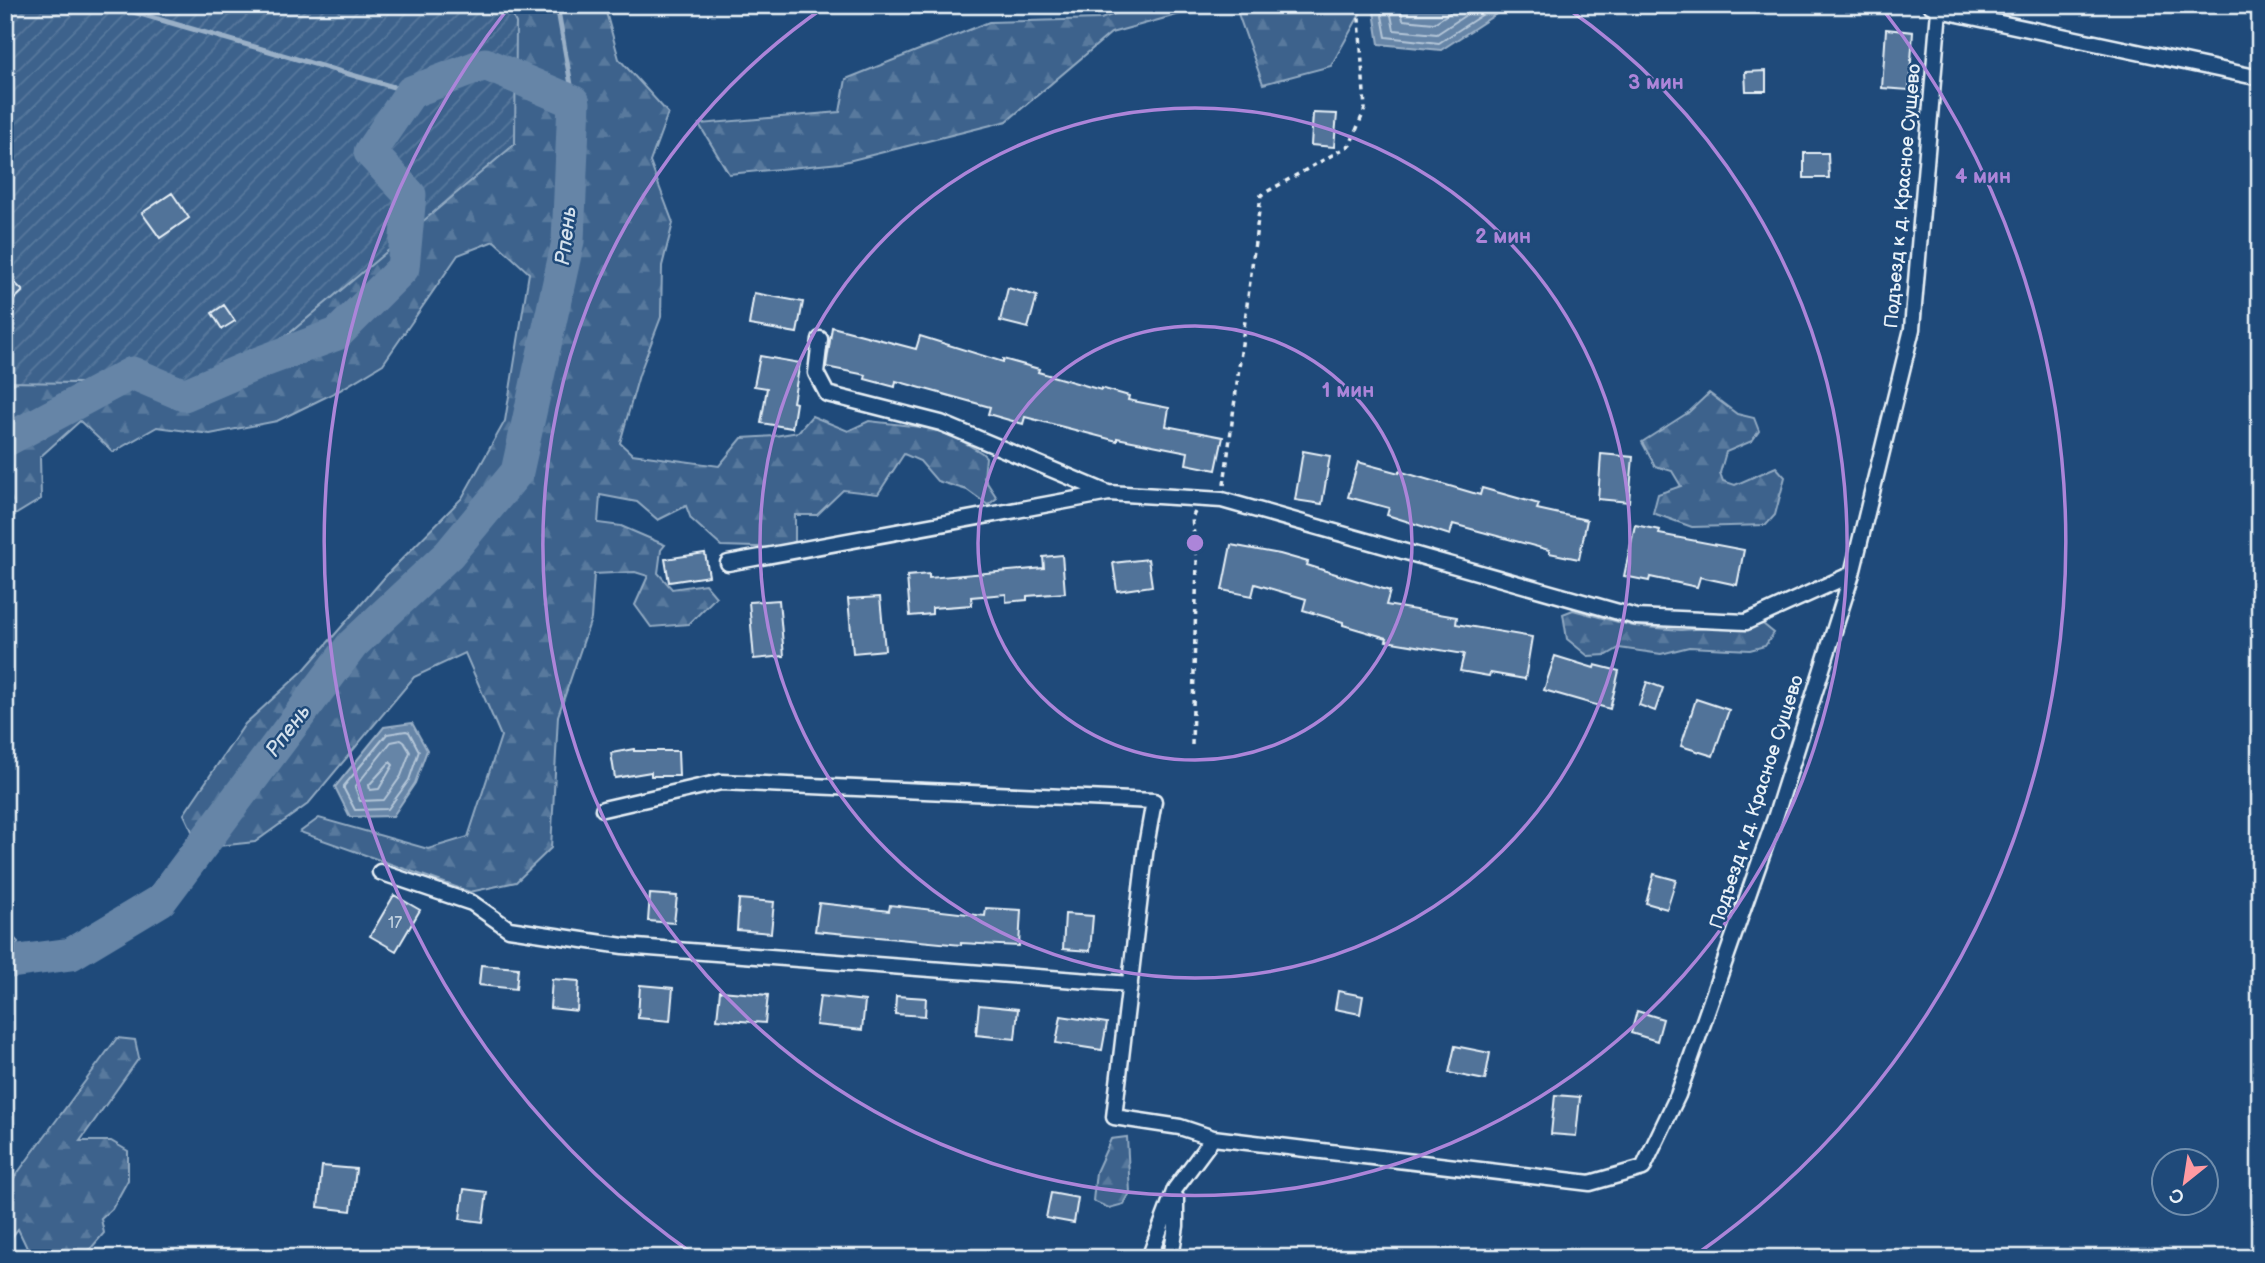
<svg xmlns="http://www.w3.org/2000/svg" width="2265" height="1263" viewBox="0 0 2265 1263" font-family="'Balsamiq Sans',sans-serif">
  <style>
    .forest { fill: url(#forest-firs); stroke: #92aac2; stroke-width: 2 }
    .garden { fill: url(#garden-furrows); stroke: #92aac2; stroke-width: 2 }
    .water { fill: #6685a7; stroke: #9ab0c7; stroke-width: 2 }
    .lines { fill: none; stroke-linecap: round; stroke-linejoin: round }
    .shore { stroke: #b4c6d8; stroke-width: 2 }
    .stream { stroke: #9ab0c7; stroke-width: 5 }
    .river { stroke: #6685a7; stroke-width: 33 }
    .building { fill: #517399; stroke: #e8f1f8; stroke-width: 2 }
    .minor-casing { stroke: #e8f1f8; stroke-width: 19 }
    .path { stroke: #e8f1f8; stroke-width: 3.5; stroke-dasharray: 5 5; stroke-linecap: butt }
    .minor { stroke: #1f4a7a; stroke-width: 14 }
    .ring { fill: none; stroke: #ac85d9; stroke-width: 3.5 }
    .labels { text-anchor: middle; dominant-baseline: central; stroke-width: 5; stroke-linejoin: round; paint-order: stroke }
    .number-label { font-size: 16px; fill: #c2d2e0 }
    .street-label { font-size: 19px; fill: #e8f1f8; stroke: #1f4a7a }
    .water-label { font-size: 21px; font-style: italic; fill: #d4e1ec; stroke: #1f4a7a }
    .centre { fill: #ac85d9; stroke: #1f4a7a; stroke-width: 3.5 }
    .ring-label { font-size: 21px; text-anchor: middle; font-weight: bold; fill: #ac85d9; stroke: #1f4a7a; stroke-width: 5; stroke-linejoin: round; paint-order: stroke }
  </style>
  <defs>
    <pattern id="forest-firs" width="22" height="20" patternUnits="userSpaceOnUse" patternTransform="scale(1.75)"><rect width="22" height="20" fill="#3c628c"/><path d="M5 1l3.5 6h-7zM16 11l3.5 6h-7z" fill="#58799d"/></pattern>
    <pattern id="garden-furrows" width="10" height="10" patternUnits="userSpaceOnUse" patternTransform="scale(1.75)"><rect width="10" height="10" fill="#3c628c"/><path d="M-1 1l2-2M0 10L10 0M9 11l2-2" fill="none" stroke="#58799d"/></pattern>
  </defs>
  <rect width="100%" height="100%" fill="#1f4a7a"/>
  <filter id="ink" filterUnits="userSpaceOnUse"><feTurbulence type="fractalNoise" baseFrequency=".0143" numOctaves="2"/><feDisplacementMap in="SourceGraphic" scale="14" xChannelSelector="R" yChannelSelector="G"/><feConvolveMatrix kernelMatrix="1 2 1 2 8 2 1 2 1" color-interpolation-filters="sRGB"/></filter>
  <g filter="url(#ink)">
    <!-- forest -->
    <path class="forest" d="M51,5H604L619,59L668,113L650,162L673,223L662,266L661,317L639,375L620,443L632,454L719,466L742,438L775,436L798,432L812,416L848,431L869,421L929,428L955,437L982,453L986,457L984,478L997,498L988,505L967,490L937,481L920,461L904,454L878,494L843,490L817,515H795V541L784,548L721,546L691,519L686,506L658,520L637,502L600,495L598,523L621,526L665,545L661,550L658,573L672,589L705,584L716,597L689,624L651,627L635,605L648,576L635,572L594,574L591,619L558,716L551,848L516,882L470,892L300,832L319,818L428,849L468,837L501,736L465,653L414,677L308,804L255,842L200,848L184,814L245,724L304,670L391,570L462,498L505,421L529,273L494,241L458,255L383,364L340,390L277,421L210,434L157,427L113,452L80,421L40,457L41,499L5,521V388L63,358Z
      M1138,5H1213L1111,33L1007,121L840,163L729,174L699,124L840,112L846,79L989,22L1101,19Z
      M1235,5H1365L1331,66L1263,84Z
      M1709,393L1737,414L1754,418L1759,431L1752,441L1726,452L1720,473L1723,481L1735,485L1776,467L1785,477L1775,515L1766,525L1692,527L1653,513L1658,494L1681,486L1672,471L1655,466L1642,442L1689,412Z
      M1573,610L1633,626L1681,630L1763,624L1774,633L1765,646L1750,650L1689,647L1661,654L1619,648L1607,655L1588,656L1567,639L1563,614Z
      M5,929L18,942L11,962L5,966Z
      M117,1038L135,1040L139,1058L80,1141H111L128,1151V1180L112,1209L101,1219L104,1233L87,1253L59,1258H36L28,1250L18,1229L5,1246V1190Z
      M1127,1137L1130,1193L1124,1204L1109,1208L1093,1201L1096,1172L1111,1139Z"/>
    <!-- garden -->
    <path class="garden" d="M5,5H507L516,23L515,144L228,385L5,382Z"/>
    <!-- water -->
    <path class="water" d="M1373,5H1510L1441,50L1379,44Z
      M412,723L427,750L415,783L393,816L350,817L335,787L384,727Z"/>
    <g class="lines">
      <!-- shore -->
      <path class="shore" d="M1380,5L1386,37L1439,43L1497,5
        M1389,5L1394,30L1437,34L1481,5
        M1400,5L1403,20L1434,23L1462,5
        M406,731L409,732L419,751L409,780L388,809L355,810L344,789V786L387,734Z
        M401,740L404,742L410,752L401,776L384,800L360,801L355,787L391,742Z
        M390,762L393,765L379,789L370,790L369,785Z"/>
      <!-- stream -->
      <path class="stream" d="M109,5L411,92
        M557,5L574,102"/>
      <!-- river -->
      <path class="river" d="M5,441L132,373L184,395L261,362L337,334L403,268L410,195L370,152L411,92L485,64L574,102L568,241L517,472L449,554L352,645L161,900L71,954L11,962L5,957"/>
    </g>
    <!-- building -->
    <path class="building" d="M1886,29L1913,32L1909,90L1882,88Z
      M1766,71V91H1746L1745,72Z
      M1313,113L1337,114L1334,147L1311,145Z
      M1804,153H1828L1829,178H1804Z
      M172,193L189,218L160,238L142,213Z
      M5,273L23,291L5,308Z
      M1008,288L1037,296L1028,328L1000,321Z
      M754,293L803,302L797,333L749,325Z
      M224,305L235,321L222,329L212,313Z
      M832,327L916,349L920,336L1003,362V359L1039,369L1038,372L1101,390V388L1129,396L1128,400L1169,408L1166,426L1223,437L1216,470L1186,464L1188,452L1117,438V441L1025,417L1023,424L988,414L990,407L896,381L895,387L865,379L866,375L826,367Z
      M760,356L800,363L793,402L796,403L792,428L761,423L767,388L754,386Z
      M1303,451L1330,456L1322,504L1295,500Z
      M1601,454L1633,457L1629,502L1598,499Z
      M1358,462L1399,473V471L1480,495L1482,488L1539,504L1537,509L1587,520L1579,559L1549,553V550L1453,524L1450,535L1387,515L1389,508L1348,497Z
      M1635,525L1660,530L1659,534L1744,550L1737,585L1700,577L1697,587L1650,577L1649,581L1624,576Z
      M1231,545L1280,554L1308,562L1307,565L1390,591L1386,605L1457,617L1456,624L1532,637L1525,679L1490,673L1489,676L1460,671L1464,654L1386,641L1387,638L1343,625V622L1303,610L1306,599L1255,584L1252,596L1222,590Z
      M705,553L709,576L669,582L665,559Z
      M1062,555L1065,593L1027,596V600L1006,602V594L971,597L972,605L932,608V614L910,616L907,576L929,574V578L1044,568L1043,557Z
      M1148,559L1152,586L1117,591L1113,563Z
      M880,597L885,650L853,653L848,599Z
      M779,600L784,656L754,659L749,602Z
      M1555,656L1594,668L1595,665L1619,671L1610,709L1544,690Z
      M1647,682L1663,688L1655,711L1639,705Z
      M1696,699L1729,710L1713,756L1681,746Z
      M634,749V751H678L679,776H651V772L615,778L611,753Z
      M1654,874L1676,880L1667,909L1646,903Z
      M650,894L677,896L674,923L648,921Z
      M394,895L420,910L396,951L370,936Z
      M739,899L774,902L771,933L737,930Z
      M819,903L889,911L890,905L985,916L986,908L1021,910L1019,946L961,943V945L815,931Z
      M1065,914L1093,916L1090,951L1063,949Z
      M481,965L518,968L516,989L479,985Z
      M552,979L579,981L577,1011L550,1008Z
      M640,985L673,988L670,1021L638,1018Z
      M720,991L768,995L765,1023L717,1019Z
      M1338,991L1363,996L1360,1014L1335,1009Z
      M820,996L865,1001L862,1030L816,1025Z
      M896,996L926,998L925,1016L895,1014Z
      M979,1005L1018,1009L1015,1039L976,1035Z
      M1637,1011L1663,1019L1657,1041L1631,1033Z
      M1061,1016L1107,1023L1102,1050L1056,1043Z
      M1455,1046L1490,1053L1485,1080L1449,1073Z
      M1555,1095L1580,1097L1576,1136L1551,1134Z
      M322,1166L356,1169L351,1211L318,1207Z
      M464,1189L487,1192L483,1222L460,1219Z
      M1051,1193L1078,1198L1074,1223L1046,1218Z"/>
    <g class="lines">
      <defs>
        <path id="minor" d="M1930,5L1939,10L2260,78
          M820,339L816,373L827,394L941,423L1108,493
          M728,563L1109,493L1222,500L1636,617L1746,622L1852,574
          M603,809L721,782L1154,801L1146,846L1114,1117L1180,1127L1213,1138L1590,1183L1643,1168L1678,1095L1775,818L1852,574L1912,329L1939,10
          M380,872L472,903L509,929L623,946L1130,984
          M1149,1258L1175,1189L1213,1138
          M1171,1258L1176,1226V1198"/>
      </defs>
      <!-- minor casing -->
      <use href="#minor" class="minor-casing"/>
      <!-- path -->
      <path class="path" d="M1224,485L1261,195L1350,145L1365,109L1359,18L1356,5
        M1192,745L1197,562L1192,518L1195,512"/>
      <!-- minor -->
      <use href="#minor" class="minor"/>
    </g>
  </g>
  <!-- distance rings -->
  <g class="ring">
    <circle cx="1195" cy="543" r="217"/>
    <circle cx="1195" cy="543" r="435"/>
    <path d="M1564 6A652 652 0 1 1 826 6"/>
    <path d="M696 1256A870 870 0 0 1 509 7M1881 7A870 870 0 0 1 1694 1256"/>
  </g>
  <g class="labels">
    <!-- number labels -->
    <g class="number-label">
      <text x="395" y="923">17</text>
    </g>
    <!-- street labels -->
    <g class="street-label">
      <text transform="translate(1903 196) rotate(-85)">Подъезд к д. Красное Сущево</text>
      <text transform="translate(1757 802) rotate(-72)">Подъезд к д. Красное Сущево</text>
    </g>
    <!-- water labels -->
    <g class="water-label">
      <text transform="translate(566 236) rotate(-83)">Рпень</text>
      <text transform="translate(288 731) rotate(-53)">Рпень</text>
    </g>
  </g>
  <circle cx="1195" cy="543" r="10" class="centre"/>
  <g class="ring-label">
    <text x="1656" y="89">3 мин</text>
    <text x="1983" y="183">4 мин</text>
    <text x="1503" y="243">2 мин</text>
    <text x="1348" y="397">1 мин</text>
  </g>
  <!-- margin -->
  <rect width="2265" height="1263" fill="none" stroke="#1f4a7a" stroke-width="28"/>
  <rect x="14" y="14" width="2237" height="1235" fill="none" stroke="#e8f1f8" stroke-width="2.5" filter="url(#ink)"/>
  <!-- north arrow -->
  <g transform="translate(2185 1182) rotate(210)"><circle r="33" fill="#1f4a7a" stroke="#6f8dac" stroke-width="2"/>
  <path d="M0-5L12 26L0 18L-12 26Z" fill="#ff9aa2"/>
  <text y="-10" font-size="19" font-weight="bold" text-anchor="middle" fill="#e8f1f8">С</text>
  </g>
</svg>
